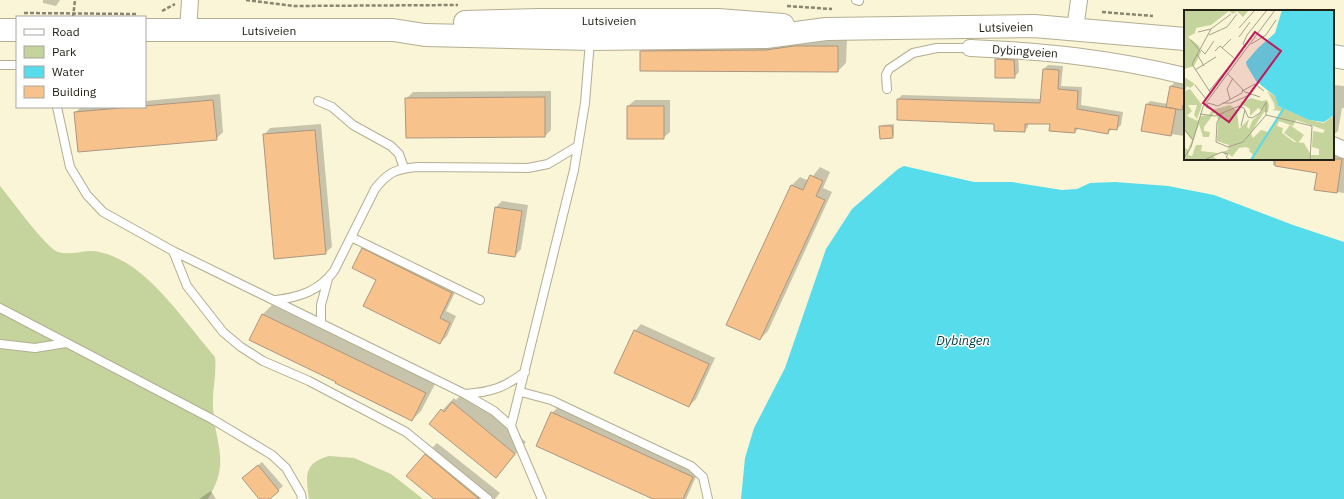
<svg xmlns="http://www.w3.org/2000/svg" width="1344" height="499" viewBox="0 0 1344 499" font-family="'IBM Plex Sans',sans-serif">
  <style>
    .green { fill: #c5d39c }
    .water { fill: #56dcea }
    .shadow { fill: #0003 }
    .building { fill: #f7c28b; stroke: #ac9680 }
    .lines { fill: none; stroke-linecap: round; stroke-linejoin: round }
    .lane-casing { stroke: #b3ae91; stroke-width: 10 }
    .street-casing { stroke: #b3ae91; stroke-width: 18 }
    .primary-casing { stroke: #b3ae91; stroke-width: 24 }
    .path { stroke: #888571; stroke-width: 2.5; stroke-dasharray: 4 2; stroke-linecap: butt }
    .lane { stroke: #fff; stroke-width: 8 }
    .street { stroke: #fff; stroke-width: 16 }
    .primary { stroke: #fff; stroke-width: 22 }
    .labels { text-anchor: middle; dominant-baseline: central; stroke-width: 3; stroke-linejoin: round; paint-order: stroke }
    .street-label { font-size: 12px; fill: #242217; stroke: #fff }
    .water-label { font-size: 13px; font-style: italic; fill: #004147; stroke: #fff }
    .inset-river { fill: none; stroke: #56dcea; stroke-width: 2 }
    .inset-road { fill: none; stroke: #a4a18a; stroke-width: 1 }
    .view { fill: #c2185b; fill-opacity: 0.15; stroke: #c2185b; stroke-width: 2 }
    .inset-edge { fill: none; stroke: #242217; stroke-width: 2 }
  </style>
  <rect width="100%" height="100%" fill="#faf5d7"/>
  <!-- green -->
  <path class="green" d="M0,186C11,199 46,248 58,252C68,255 79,252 88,251C102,250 119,258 131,266C161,286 191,329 215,357C217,374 212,390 213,407C215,446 231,461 208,499H0Z
    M329,456L354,458L391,474L423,499H309C306,477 303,463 329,456Z"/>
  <!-- water -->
  <path class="water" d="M904,166L974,182H1012L1062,190L1077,189L1090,183L1115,182L1168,186L1214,195L1293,225L1344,242V499H741L745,458L754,428L785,368L826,249L852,209L898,169Z"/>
  <!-- shadow -->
  <path class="shadow" d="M43,0H60L56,6L43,3Z
    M847,38L846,63L838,71L641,51L650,43Z
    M1000,55L1018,56L1019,72L1014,77L996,59Z
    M1048,65L1063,66L1061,86L1082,87L1081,105L1123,112L1121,125L1117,129H1112L1108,133L1079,128L1075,132L1051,123H1028V127L1024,131L898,99L902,95L1042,99L1044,69Z
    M1175,82L1185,84V136L1142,130L1146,105L1150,101L1168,104L1171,86Z
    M1333,85L1344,86V108H1342L1338,131L1333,135Z
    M551,91V130L545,136L406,99L413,92Z
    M220,94L223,132L216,139L75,113L81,107H145V101Z
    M635,100H670V132L663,138L628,106Z
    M321,124L332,247L325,253L264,135L270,128Z
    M894,124V135L892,137L880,127L882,125Z
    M1333,149L1344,154V193L1316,189L1318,172L1273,165V161L1263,159H1333Z
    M820,167L830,172L823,188L832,192L768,331L760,339L728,324L792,185L800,177L809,181Z
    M502,201L528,205L521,249L515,256L496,207Z
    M369,242L458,286L446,311L456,316L447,336L440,343L378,280L362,249Z
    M272,305L435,384L421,411L412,420L337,381L262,315Z
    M641,324L715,358L696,399L689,406L635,331Z
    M464,392L526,442L496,477L430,423L454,398L456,400Z
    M559,406L699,470L686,499H656L552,413Z
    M437,443L500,493L495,499H435L425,455Z
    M262,462L283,486L269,499H260L248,474Z
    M211,491L216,499H199Z"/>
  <!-- building -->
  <path class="building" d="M794,46H838V72L640,71V51L766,50Z
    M995,59L1014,60L1015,78H995Z
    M1043,69L1059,70L1058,89L1078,91L1077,109L1119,116L1117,130L1109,129L1108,134L1075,128V133L1049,131L1050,124H1025V132L994,131V124L897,120V99L1040,103Z
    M1170,86L1185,89V106L1183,105L1182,110L1166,107Z
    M545,97V137L406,138L405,98Z
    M213,100L217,140L78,152L74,112Z
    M1146,104L1176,109L1171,136L1141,131Z
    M627,106H664V139H627Z
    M879,126H892L893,138L880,139Z
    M315,130L326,254L274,259L263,134Z
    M1275,159H1342L1337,193L1314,190L1317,173L1275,166Z
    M810,175L823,181L816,196L825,200L760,340L726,325L791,185L803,190Z
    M495,207L522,211L515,257L488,253Z
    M362,248L452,293L440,318L450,323L440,344L363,306L376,280L352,268Z
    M262,314L426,393L412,421L335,383L336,382L249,340Z
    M634,330L709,364L689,407L614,373Z
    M452,402L515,454L496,478L429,424L441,409L444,412Z
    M551,412L693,477L683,499H653L536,446Z
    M425,454L479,499H434L406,476Z
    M258,465L279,491L270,499H259L242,478Z"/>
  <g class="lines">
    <defs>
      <path id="lane" d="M856,0L859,1
        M0,65H17
        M887,89L886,75L889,69L913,53L937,48H970
        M318,101L332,107L353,125L391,146L399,154L404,168
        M57,107L70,167L87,195L103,212L173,251L465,394C491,392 504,388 525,372
        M351,237L480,300
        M173,251L187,286L223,332L241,347L263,361L309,381L406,432L488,499
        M276,300C300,297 319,291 334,271L375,189C388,172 396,169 417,167L528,168L548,164L578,146
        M0,308L212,419L272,455L286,468L301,494L302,499
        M321,322V305L328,279
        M0,344L35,348L66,343
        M521,392L551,400L691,466L703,477L708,499
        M465,394L494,411L511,426
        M542,499L511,426L574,170L585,103L590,41"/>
      <path id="street" d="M1075,29L1079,0
        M188,31L190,0
        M970,48C1045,51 1111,58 1185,76
        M1333,145L1344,150"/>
      <path id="primary" d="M465,22L540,20H718L783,25
        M0,30H17
        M145,30H393L425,35L591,39L766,37L826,29L1034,26L1185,39
        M1333,56L1344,58"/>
    </defs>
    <!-- lane casing -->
    <use href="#lane" class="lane-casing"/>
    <!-- street casing -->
    <use href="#street" class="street-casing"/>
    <!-- primary casing -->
    <use href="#primary" class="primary-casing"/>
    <!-- path -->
    <path class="path" d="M246,0L294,6L458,5
      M787,6L832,9
      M162,11L175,4
      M1102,12L1153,16
      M24,13L137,14
      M73,17L75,0"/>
    <!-- lane -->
    <use href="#lane" class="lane"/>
    <!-- street -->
    <use href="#street" class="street"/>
    <!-- primary -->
    <use href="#primary" class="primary"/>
  </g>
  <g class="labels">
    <!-- street labels -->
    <g class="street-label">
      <text x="609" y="20">Lutsiveien</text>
      <text transform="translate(1006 27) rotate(-1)">Lutsiveien</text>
      <text x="269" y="30">Lutsiveien</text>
      <text transform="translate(1025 51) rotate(4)">Dybingveien</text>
    </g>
    <!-- water labels -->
    <g class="water-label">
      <text x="963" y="340">Dybingen</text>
    </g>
  </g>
  <!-- overview -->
  <g transform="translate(1184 10)">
    <rect width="150" height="150" fill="#faf5d7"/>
    <path d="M0,0H65L59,7L53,1L49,4L45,1L27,15L12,18L11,23L4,27L15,36L17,42L10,56L0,59ZM0,67L11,74L6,78L3,76L1,81L6,79L18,95L13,109L10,105L13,95H4L8,101L3,106L14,111L17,106L25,105L28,100L46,95L53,101L55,119L65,109L63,117L65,119L68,111L78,101L74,98L66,106V99L56,93L67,88L78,91L83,90L85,95L84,102H80L74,111L67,124L69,128L77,120L84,122L97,101L88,100L91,99L90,93L83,81L91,86L94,96L125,110L140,113L150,105V150H66L69,145L65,141L66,139L62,137L55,138L48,147L45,144L41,145L38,142L44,140L45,135L33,131L34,109L31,102L20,117V121L26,122L25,127H19L15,114L4,145L8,146L12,135H18L17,141L34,143L29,147L33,149L4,150L0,148V137L4,140L8,130L0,120ZM112,110L141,120L139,123L129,121L128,137L135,139V145H127L120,133L110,132L98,123L99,118L93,116L95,111L109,116ZM106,115L120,125L114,133L100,123Z" fill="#c5d39c" fill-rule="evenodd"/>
    <path d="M98,0H150V105L140,112L125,110L94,96L91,86L72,71L63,56L62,52L74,38L91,23Z" fill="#56dcea"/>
    <path class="inset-river" d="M67,150L100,98"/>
    <path class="inset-road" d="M55,18L71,0M14,22L27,19M25,25L43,17L53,4M55,27L66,12M7,30L16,41M67,34L82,25L92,10M62,37L59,34L63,25L83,0M38,38L47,29M17,40L21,44L30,31M31,41L36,36L50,48M13,44L20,56M8,54L27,19L47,4M8,54L26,82M11,60L32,47M43,63L61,82L76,87M11,75L22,89M60,80L71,74L80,81M25,81L52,48M46,89L43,79L49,68M39,93H47L68,84M26,99L22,97L24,93L34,96L58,83L59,79M39,103L33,112L32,132L44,137L59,132L82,105M16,104L31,106L55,96L60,98L64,107L68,108L76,103L82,92V105L128,116L126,150M57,116L61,100M0,119L9,130M0,148L7,137L19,97L91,0M20,150L38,142L44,144L42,147L46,150"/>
    <path class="view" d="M71,22L97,41L45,112L19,93Z"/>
    <rect width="150" height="150" class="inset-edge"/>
  </g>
  <!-- legend -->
  <rect x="16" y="16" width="130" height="92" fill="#ffffff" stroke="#a7a7a2"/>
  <rect x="24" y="29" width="20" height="6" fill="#ffffff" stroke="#a7a7a2"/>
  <text x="52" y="36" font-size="12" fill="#242217">Road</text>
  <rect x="24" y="46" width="20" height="12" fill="#c5d39c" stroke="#a7a7a2"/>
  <text x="52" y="56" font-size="12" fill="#242217">Park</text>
  <rect x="24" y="66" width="20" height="12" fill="#56dcea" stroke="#a7a7a2"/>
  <text x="52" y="76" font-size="12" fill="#242217">Water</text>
  <rect x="24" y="86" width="20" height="12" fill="#f7c28b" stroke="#a7a7a2"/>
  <text x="52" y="96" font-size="12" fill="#242217">Building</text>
</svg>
